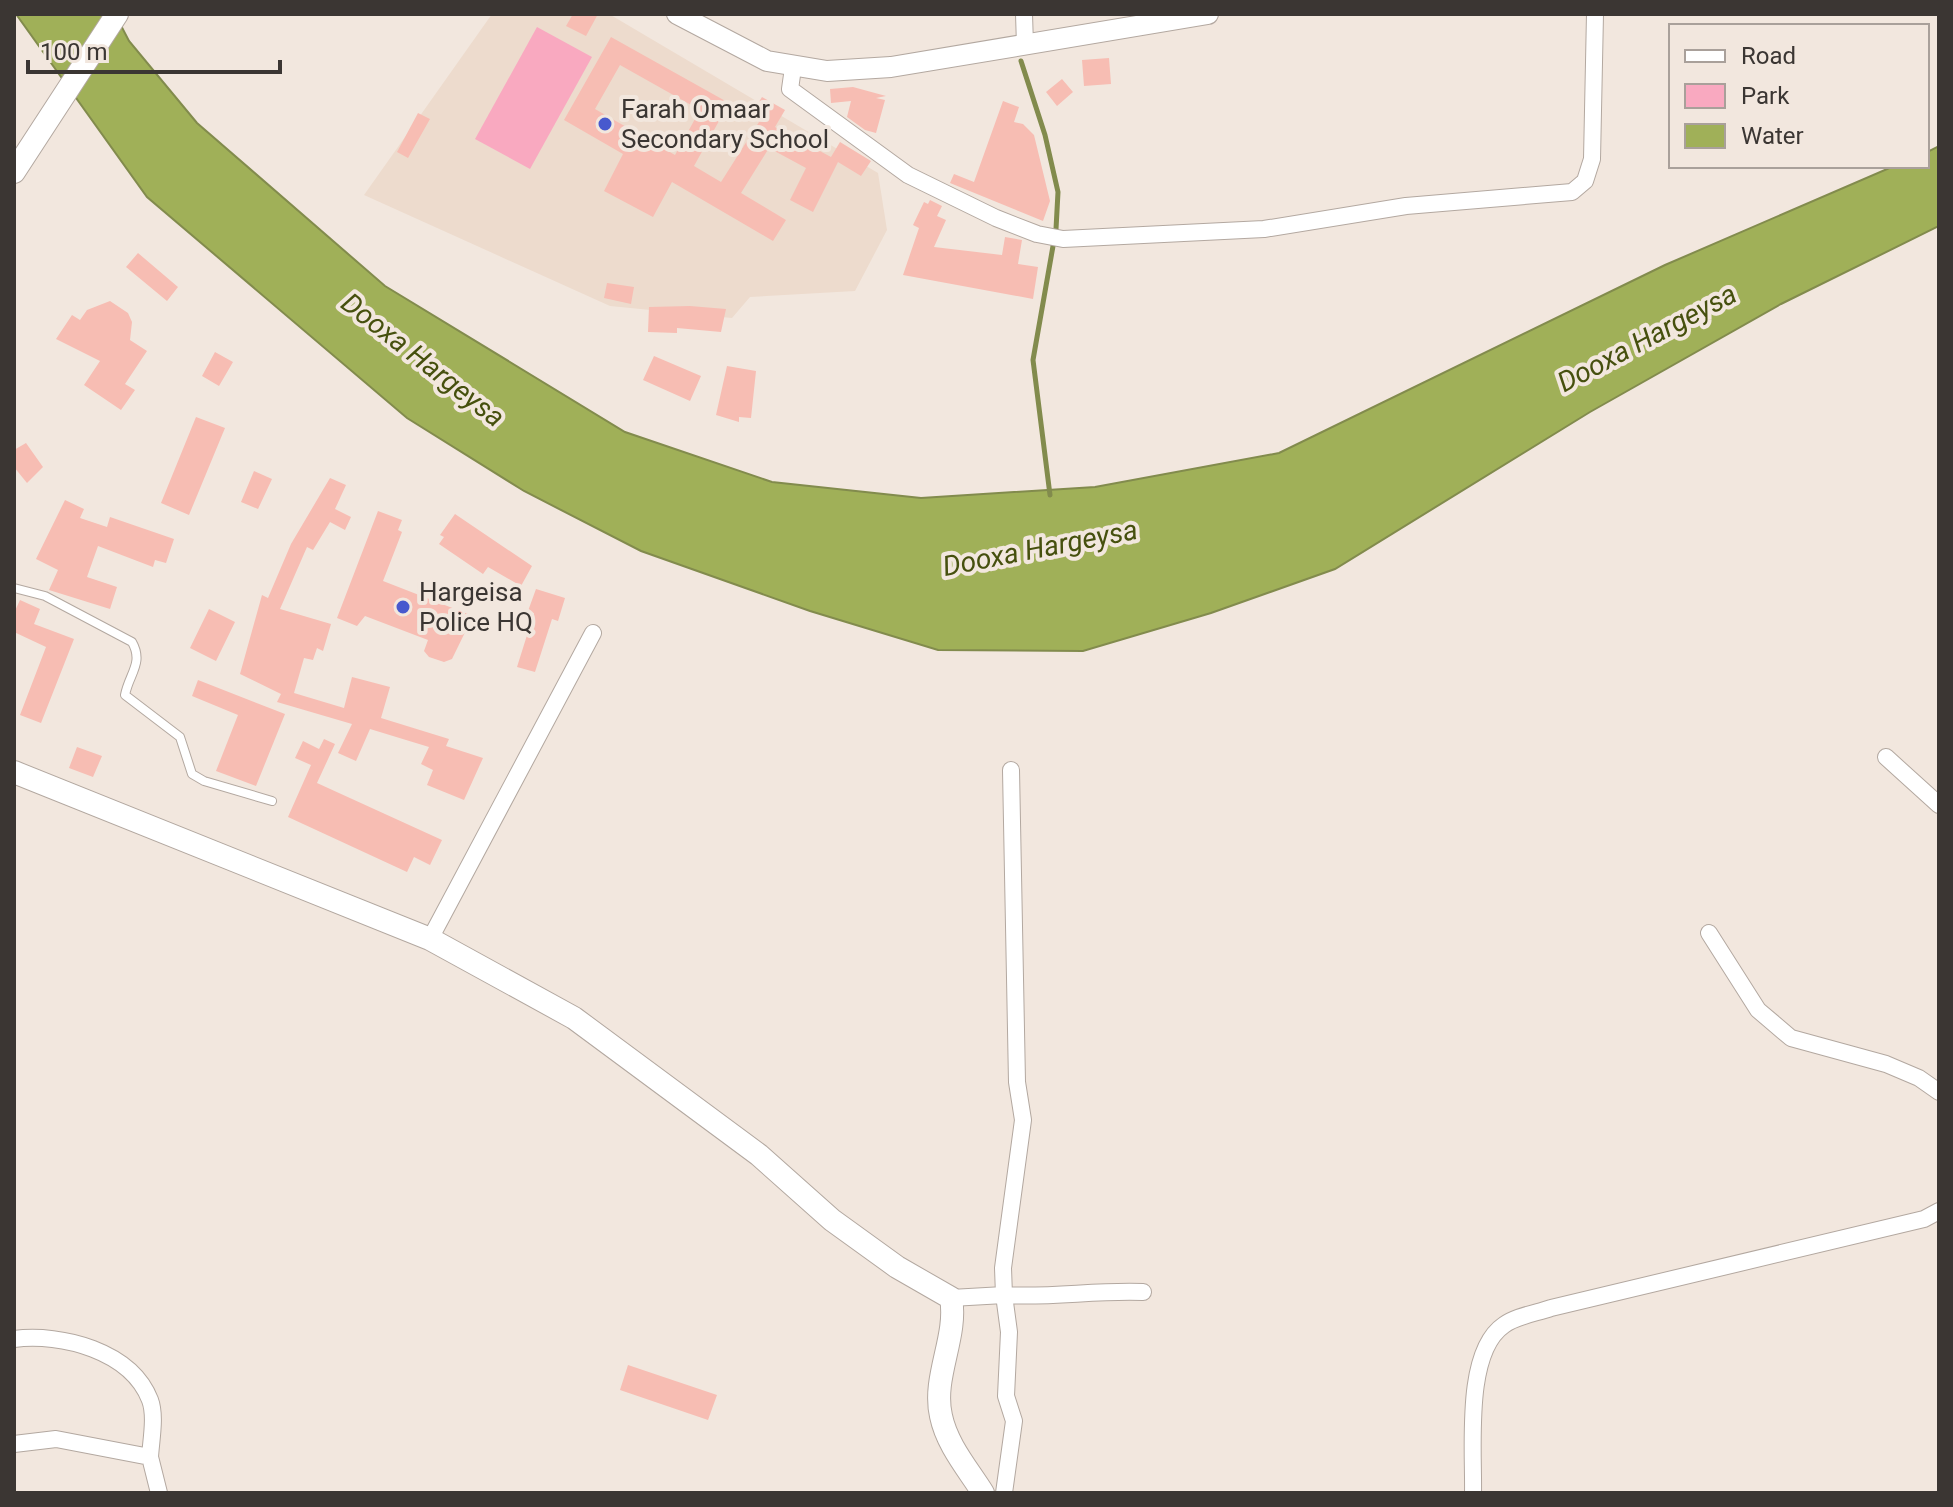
<svg xmlns="http://www.w3.org/2000/svg" width="1953" height="1507" viewBox="0 0 1953 1507" font-family="Roboto,sans-serif">
  <style>
    .built { fill: #eddbcd }
    .green { fill: #f9a9c0 }
    .water { fill: #a0b058; stroke: #828b4d; stroke-width: 2 }
    .lines { fill: none; stroke-linecap: round; stroke-linejoin: round }
    .stream { stroke: #828b4d; stroke-width: 5 }
    .building { fill: #f7bdb3; fill-rule: evenodd }
    .service-casing { stroke: #b3a8a0; stroke-width: 10 }
    .minor-casing { stroke: #b3a8a0; stroke-width: 18 }
    .tertiary-casing { stroke: #b3a8a0; stroke-width: 22 }
    .secondary-casing { stroke: #b3a8a0; stroke-width: 24 }
    .service { stroke: #fff; stroke-width: 8 }
    .minor { stroke: #fff; stroke-width: 16 }
    .tertiary { stroke: #fff; stroke-width: 20 }
    .secondary { stroke: #fff; stroke-width: 22 }
    .poi-dot { fill: #4859ce; stroke: #f2e7de; stroke-width: 3 }
    .labels { text-anchor: middle; dominant-baseline: central; stroke-width: 8; stroke-linejoin: round; paint-order: stroke }
    .poi-label { font-size: 26px; fill: #3b3633; stroke: #f2e7de; text-anchor: start }
    .water-label { font-size: 28px; font-style: italic; fill: #46500e; stroke: #f2e7de }
  </style>
  <rect width="100%" height="100%" fill="#f2e7de"/>
  <!-- built -->
  <path class="built" d="M492,14H609L878,173L887,230L855,291L750,297L732,318L610,306L364,195Z"/>
  <!-- green -->
  <path class="green" d="M537,27L592,57L530,169L475,139Z"/>
  <!-- water -->
  <path class="water" d="M16,14H115L129,41L197,123L385,286L625,432L772,482L921,498L1095,487L1279,453L1665,265L1894,166H1927V152L1939,146V226L1781,304L1590,412L1335,569L1211,613L1083,651L938,650L810,611L641,551L524,491L407,418L147,197Z"/>
  <g class="lines">
    <!-- stream -->
    <path class="stream" d="M1021,61L1045,135L1058,192L1056,229L1033,360L1050,495"/>
  </g>
  <!-- building -->
  <path class="building" d="M573,14H598L586,36L566,26Z
    M611,37L729,103L694,166L721,182L759,122L750,116L762,97L785,110L775,127L831,157L840,142L871,161L861,176L838,162L813,212L790,200L806,168L769,148L741,193L786,220L773,241L672,182L653,217L604,191L623,154L564,120ZM620,65L700,110L675,155L595,109Z
    M1109,58L1111,84L1084,86L1082,60Z
    M1062,79L1073,92L1057,106L1046,92Z
    M853,87L886,96L876,98L885,100L876,133L865,130L847,117L851,101L831,103L830,89Z
    M1003,101L1019,107L1014,122L1023,124L1034,135L1050,201L1043,221L950,183L954,174L974,182Z
    M418,113L430,119L408,158L397,152Z
    M930,200L942,206L937,216L946,220L934,247L1002,255L1005,237L1022,240L1018,264L1038,267L1033,299L903,275L919,228L913,225L924,202L928,204Z
    M138,253L178,287L167,301L126,267Z
    M607,283L634,287L631,304L604,298Z
    M110,301L128,313L132,322L130,340L147,351L125,384L135,390L121,410L84,385L100,361L56,339L72,315L80,320L87,310Z
    M690,306L726,309L721,332L677,328V333L648,332L649,307Z
    M215,352L233,362L219,386L202,376Z
    M654,356L701,376L690,401L643,380Z
    M727,366L756,371L751,418L739,417V422L716,415Z
    M196,417L225,428L189,515L161,503Z
    M26,443L43,467L27,483L14,467V450Z
    M254,471L272,479L258,509L241,502Z
    M330,478L346,485L335,509L351,517L345,530L330,522L313,550L307,547L280,609L331,624L323,651L317,648L313,660L304,658L294,693L344,708L352,677L390,687L381,718L449,739L446,746L483,758L464,800L427,785L433,770L421,764L429,747L370,729L356,761L338,753L352,724L277,702L281,694L240,674L262,595L268,598L291,544Z
    M65,500L84,509L80,518L107,527L110,517L174,539L166,563L155,560L153,567L98,546L87,577L117,587L110,609L49,590L58,570L36,559Z
    M378,511L402,520L398,530L402,532L383,581L473,616L452,659L444,662L429,657L424,651L428,640L365,616L357,626L337,618Z
    M455,514L532,566L521,586L488,567L483,574L439,544L444,537L440,535Z
    M536,589L565,598L558,621L552,619L535,672L517,667L534,613L528,611Z
    M20,600L40,609L34,624L74,639L41,723L20,715L46,647L14,632V613Z
    M209,609L235,622L216,661L190,648Z
    M198,680L285,714L256,786L216,771L238,715L192,696Z
    M324,739L335,744L317,783L442,840L430,865L414,857L407,872L288,817L311,765L295,758L303,741L319,749Z
    M77,747L102,756L93,777L69,768Z
    M628,1365L717,1395L708,1420L620,1390Z"/>
  <g class="lines">
    <defs>
      <path id="service" d="M14,588L45,596L132,642C144,663 129,674 125,695L180,737L192,774L204,781L272,801"/>
      <path id="minor" d="M1024,14L1025,45
        M793,68L790,89L908,175L996,218L1037,234L1063,239L1264,229L1406,206L1572,192L1585,181L1592,159L1595,14
        M1886,757L1939,805
        M1709,933L1758,1010L1791,1038L1886,1064L1919,1078L1939,1092
        M430,939L593,633
        M951,1298L1004,1295L1003,1268L1023,1120L1017,1082L1011,770
        M14,1339C62,1333 131,1351 150,1400C156,1416 151,1440 150,1457
        M14,1444L56,1439L150,1457L159,1493
        M1004,1493L1014,1421L1006,1396L1009,1332L1004,1295C1051,1298 1096,1290 1143,1292
        M1473,1493C1474,1449 1464,1352 1504,1325C1516,1316 1537,1313 1551,1308L1924,1219L1939,1211"/>
      <path id="tertiary" d="M677,14L767,61L827,71L891,67L1208,14"/>
      <path id="secondary" d="M14,172L117,14
        M14,772L430,939L574,1018L759,1155L832,1220L897,1267L951,1298C958,1337 932,1377 941,1416C947,1445 968,1469 983,1493"/>
    </defs>
    <!-- service casing -->
    <use href="#service" class="service-casing"/>
    <!-- minor casing -->
    <use href="#minor" class="minor-casing"/>
    <!-- tertiary casing -->
    <use href="#tertiary" class="tertiary-casing"/>
    <!-- secondary casing -->
    <use href="#secondary" class="secondary-casing"/>
    <!-- service -->
    <use href="#service" class="service"/>
    <!-- minor -->
    <use href="#minor" class="minor"/>
    <!-- tertiary -->
    <use href="#tertiary" class="tertiary"/>
    <!-- secondary -->
    <use href="#secondary" class="secondary"/>
  </g>
  <!-- markers -->
  <g class="poi-dot">
    <circle cx="605" cy="124" r="8"/>
    <circle cx="403" cy="607" r="8"/>
  </g>
  <g class="labels">
    <!-- poi labels -->
    <g class="poi-label">
      <text x="621" y="109">Farah Omaar<tspan x="621" dy="30">Secondary School</tspan></text>
      <text x="419" y="592">Hargeisa<tspan x="419" dy="30">Police HQ</tspan></text>
    </g>
    <!-- water labels -->
    <g class="water-label">
      <text transform="translate(1647 338) rotate(-28)">Dooxa Hargeysa</text>
      <text transform="translate(423 360) rotate(38)">Dooxa Hargeysa</text>
      <text transform="translate(1040 548) rotate(-11)">Dooxa Hargeysa</text>
    </g>
  </g>
  <!-- border -->
  <rect width="1953" height="1507" fill="none" stroke="#3b3633" stroke-width="32"/>
  <!-- legend -->
  <rect x="1669" y="24" width="260" height="144" fill="#f2e7de" stroke="#a9a09a" stroke-width="2"/>
  <rect x="1685" y="50" width="40" height="12" fill="#ffffff" stroke="#a9a09a" stroke-width="2"/>
  <text x="1741" y="64" font-size="24" fill="#3b3633">Road</text>
  <rect x="1685" y="84" width="40" height="24" fill="#f9a9c0" stroke="#a9a09a" stroke-width="2"/>
  <text x="1741" y="104" font-size="24" fill="#3b3633">Park</text>
  <rect x="1685" y="124" width="40" height="24" fill="#a0b058" stroke="#a9a09a" stroke-width="2"/>
  <text x="1741" y="144" font-size="24" fill="#3b3633">Water</text>
  <!-- scale -->
  <path d="M28 60v12h252v-12" fill="none" stroke="#3b3633" stroke-width="4"/>
  <text x="40" y="60" font-size="24" fill="#3b3633" stroke="#f2e7de" stroke-width="6" paint-order="stroke">100 m</text>
</svg>
